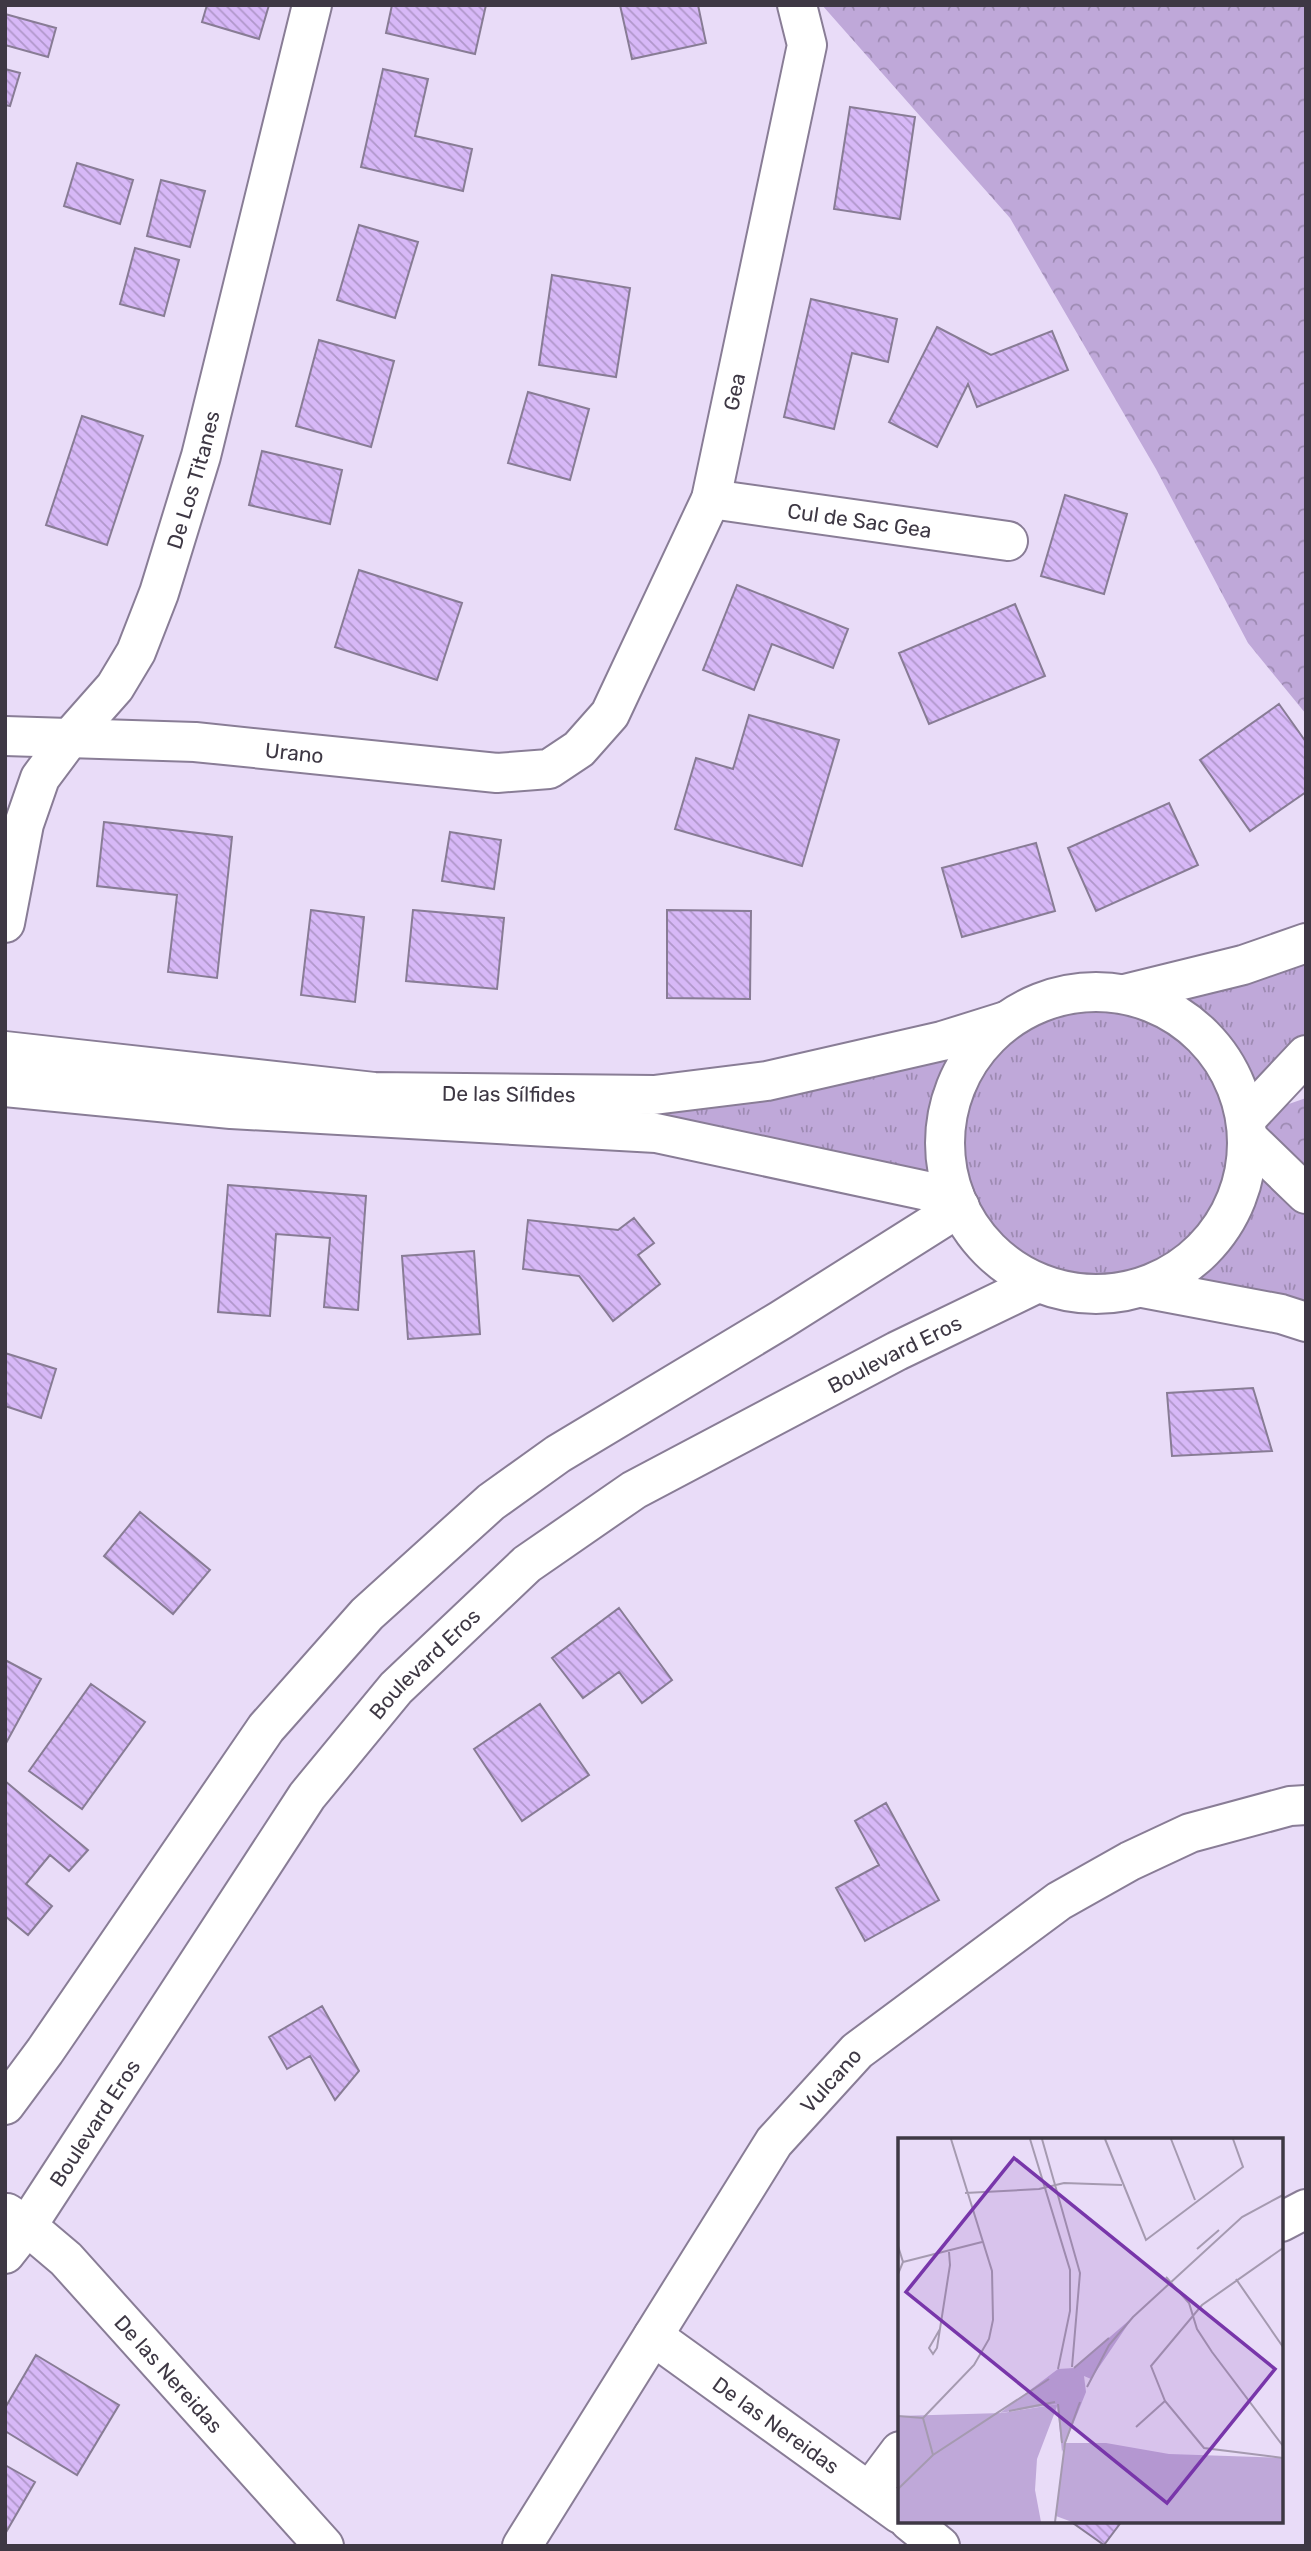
<svg xmlns="http://www.w3.org/2000/svg" width="1311" height="2551" viewBox="0 0 1311 2551" font-family="Rubik,sans-serif">
  <style>
    .grass { fill: url(#grass-tufts) }
    .forest { fill: url(#forest-crowns) }
    .building { fill: url(#building-back-hatch); stroke: #887c95; stroke-width: 2 }
    .lines { fill: none; stroke-linecap: round; stroke-linejoin: round }
    .minor-casing { stroke: #897d96; stroke-width: 42 }
    .secondary-casing { stroke: #897d96; stroke-width: 42 }
    .minor { stroke: #fff; stroke-width: 38 }
    .secondary { stroke: #fff; stroke-width: 38 }
    .labels { text-anchor: middle; dominant-baseline: central; stroke-width: 5; stroke-linejoin: round; paint-order: stroke }
    .street-label { font-size: 21px; fill: #3e3844; stroke: #e9dcf8 }
    .inset-road { fill: none; stroke: #a59ab0; stroke-width: 2 }
    .view { fill: #7836aa; fill-opacity: 0.15; stroke: #7836aa; stroke-width: 3.5 }
    .inset-edge { fill: none; stroke: #3e3844; stroke-width: 3.5 }
  </style>
  <defs>
    <pattern id="grass-tufts" width="24" height="20" patternUnits="userSpaceOnUse" patternTransform="scale(1.75)"><rect width="24" height="20" fill="#bfa8d9"/><path d="M3 7l-1-3M5 7V3M7 7l1-3M15 17l-1-3M17 17v-4M19 17l1-3" fill="none" stroke="#9d8ab2"/></pattern>
    <pattern id="forest-crowns" width="20" height="18" patternUnits="userSpaceOnUse" patternTransform="scale(1.75)"><rect width="20" height="18" fill="#bfa8d9"/><path d="M2 6a3 3 0 1 1 6 0M12 15a3 3 0 1 1 6 0" fill="none" stroke="#9d8ab2"/></pattern>
    <pattern id="building-back-hatch" width="6" height="6" patternUnits="userSpaceOnUse" patternTransform="scale(1.75)"><rect width="6" height="6" fill="#d7b8f7"/><path d="M-1 5l2 2M0 0l6 6M5-1l2 2" fill="none" stroke="#b097ca"/></pattern>
  </defs>
  <rect width="100%" height="100%" fill="#e9dcf8"/>
  <!-- grass -->
  <path class="grass" d="M1306,932V1061L1246,1119L1306,1194V1322L1143,1287L1115,1296L1076,1294L1038,1283L1003,1258L976,1226L958,1187L954,1154L955,1197L535,1124L942,1041L951,1100L1006,1033L1041,1011L1082,1000L1125,994Z"/>
  <!-- forest -->
  <path class="forest" d="M822,5H1306V714L1248,643L1156,469L1010,218Z
    M1306,1098V1172L1246,1119Z"/>
  <!-- building -->
  <path class="building" d="M207,5H269L259,39L202,22Z
    M392,5H486L475,54L386,33Z
    M620,5H698L706,43L632,59Z
    M5,14L56,28L48,57L5,45Z
    M5,69L20,73L10,106L5,105Z
    M383,69L428,79L415,136L472,149L463,191L361,167Z
    M850,107L915,117L900,219L834,209Z
    M77,163L133,180L120,224L64,206Z
    M161,180L205,191L190,247L147,236Z
    M359,225L418,242L395,318L337,300Z
    M135,248L179,260L164,316L120,304Z
    M552,275L630,288L616,377L539,365Z
    M811,299L897,319L888,362L852,353L834,429L784,417Z
    M937,327L991,355L1052,331L1068,370L977,407L968,384L937,447L889,422Z
    M319,340L394,361L371,447L296,426Z
    M528,392L589,409L570,480L508,463Z
    M82,416L143,436L107,545L46,525Z
    M262,451L342,470L330,524L249,505Z
    M1065,495L1127,514L1104,594L1041,576Z
    M359,570L462,603L437,680L335,647Z
    M737,585L848,629L833,668L772,644L754,690L703,670Z
    M1015,604L1045,676L929,724L899,653Z
    M1279,704L1306,742V792L1250,831L1200,760Z
    M749,715L839,740L802,866L675,829L696,758L733,769Z
    M1169,803L1198,865L1096,911L1068,848Z
    M104,822L232,837L217,978L168,972L177,895L97,886Z
    M450,832L501,840L494,889L442,881Z
    M1036,843L1055,911L962,937L942,868Z
    M311,910L364,917L355,1002L301,995Z
    M413,910L504,918L497,989L406,981Z
    M667,910L751,911L750,999L667,998Z
    M228,1185L366,1196L358,1310L324,1307L330,1238L276,1234L270,1316L218,1312Z
    M634,1218L654,1243L638,1255L660,1284L613,1321L579,1276L523,1269L528,1220L618,1230Z
    M474,1251L480,1334L408,1339L402,1256Z
    M5,1353L56,1369L41,1418L5,1406Z
    M1253,1388L1272,1451L1172,1456L1167,1393Z
    M140,1512L210,1570L173,1614L104,1556Z
    M619,1608L672,1680L642,1703L619,1672L583,1698L552,1658Z
    M5,1660L41,1679L5,1745Z
    M91,1684L145,1722L82,1809L29,1771Z
    M540,1704L589,1775L522,1821L474,1749Z
    M5,1781L88,1850L69,1871L50,1855L26,1884L52,1906L28,1935L5,1916Z
    M886,1803L939,1900L865,1941L836,1888L879,1865L855,1821Z
    M322,2006L359,2071L335,2100L310,2056L287,2069L269,2037Z
    M36,2355L119,2405L77,2475L5,2431V2408Z
    M5,2465L35,2482L5,2534Z
    M1070,2521H1122L1104,2545Z"/>
  <g class="lines">
    <defs>
      <g id="minor">
        <path id="s1" d="M711,499L1008,541"/>
        <path id="s2" d="M5,736L195,742L497,773L549,769L579,749L610,714L711,499L807,45L797,5"/>
        <path id="s3" d="M5,923L24,824L40,778L69,739L115,687L136,652L159,593L201,456L312,5"/>
        <path d="M1248,1138L1306,1194"/>
        <path d="M1143,1288L1281,1314L1306,1322"/>
        <path d="M5,2105L45,2051L266,1728L367,1614L491,1502L558,1454L781,1320L960,1207"/>
        <path id="s4" d="M7,2213L27,2226L66,2259L324,2546"/>
        <path d="M1281,2222L1306,2209"/>
        <path id="s5" d="M5,2254L27,2226L307,1796L396,1688L527,1564L634,1490L897,1351L1038,1283"/>
        <path id="s6" d="M653,2336L900,2514"/>
        <path d="M870,2491L900,2451"/>
        <path d="M909,2521L940,2546"/>
        <path id="s7" d="M522,2546L774,2142L857,2051L1059,1901L1130,1861L1190,1833L1290,1806L1306,1805"/>
      </g>
      <g id="secondary">
        <circle cx="1096" cy="1143" r="151"/>
        <path d="M1125,994L1243,965L1306,943"/>
        <path id="s8" d="M5,1051L374,1092L654,1095L767,1081L942,1041L1006,1021"/>
        <path d="M5,1087L231,1109L656,1133L955,1197"/>
        <path d="M1246,1119L1306,1055"/>
      </g>
    </defs>
    <!-- minor casing -->
    <use href="#minor" class="minor-casing"/>
    <!-- secondary casing -->
    <use href="#secondary" class="secondary-casing"/>
    <!-- minor -->
    <use href="#minor" class="minor"/>
    <!-- secondary -->
    <use href="#secondary" class="secondary"/>
  </g>
  <g class="labels">
    <!-- street labels -->
    <g class="street-label">
      <text stroke="none"><textPath href="#s2" startOffset="976">Gea</textPath></text>
      <text stroke="none"><textPath href="#s3" startOffset="490">De Los Titanes</textPath></text>
      <text stroke="none"><textPath href="#s1" startOffset="150">Cul de Sac Gea</textPath></text>
      <text stroke="none"><textPath href="#s2" startOffset="290">Urano</textPath></text>
      <text stroke="none"><textPath href="#s8" startOffset="506">De las Sílfides</textPath></text>
      <text stroke="none"><textPath href="#s5" startOffset="1293">Boulevard Eros</textPath></text>
      <text stroke="none"><textPath href="#s5" startOffset="726">Boulevard Eros</textPath></text>
      <text stroke="none"><textPath href="#s7" startOffset="560">Vulcano</textPath></text>
      <text stroke="none"><textPath href="#s5" startOffset="159">Boulevard Eros</textPath></text>
      <text stroke="none"><textPath href="#s4" startOffset="229">De las Nereidas</textPath></text>
      <text stroke="none"><textPath href="#s6" startOffset="152">De las Nereidas</textPath></text>
    </g>
  </g>
  <!-- overview -->
  <g transform="translate(898 2138)">
    <rect width="385" height="385" fill="#e9dcf8"/>
    <path d="M235,179L193,241L186,238L188,254L164,314L159,266L102,275L160,231L176,230Z" fill="#bfa8d9"/>
    <path d="M160,266L139,321L137,352L143,384H0V278L104,275ZM167,305H208L271,316L385,320V384H174L158,378Z" fill="#bfa8d9"/>
    <path class="inset-road" d="M132,1L172,132V173L160,231M144,1L182,135L174,229M207,1L248,102L345,29L335,1M273,1L297,62M67,55L141,51L166,45L224,47M0,108L5,124L0,136M385,110L304,167L253,228L267,263L306,310L385,320M299,111L321,92M5,124L84,104M268,139L291,165L299,191L314,214L385,308M338,141L385,209M42,191L31,210L35,216L39,210L52,127L51,114M176,230L211,200M189,249L211,207L235,179L344,79L385,57M160,266L164,305M111,273L157,264M0,278L25,280M25,280L76,227L91,201L95,182L94,133L53,1M25,280L35,317M238,289L267,263M0,351L35,317L151,241M157,384L167,305L182,264"/>
    <path class="view" d="M116,20L377,231L269,365L8,154Z"/>
    <rect width="385" height="385" class="inset-edge"/>
  </g>
  <!-- border -->
  <rect width="1311" height="2551" fill="none" stroke="#3e3844" stroke-width="14"/>
</svg>
